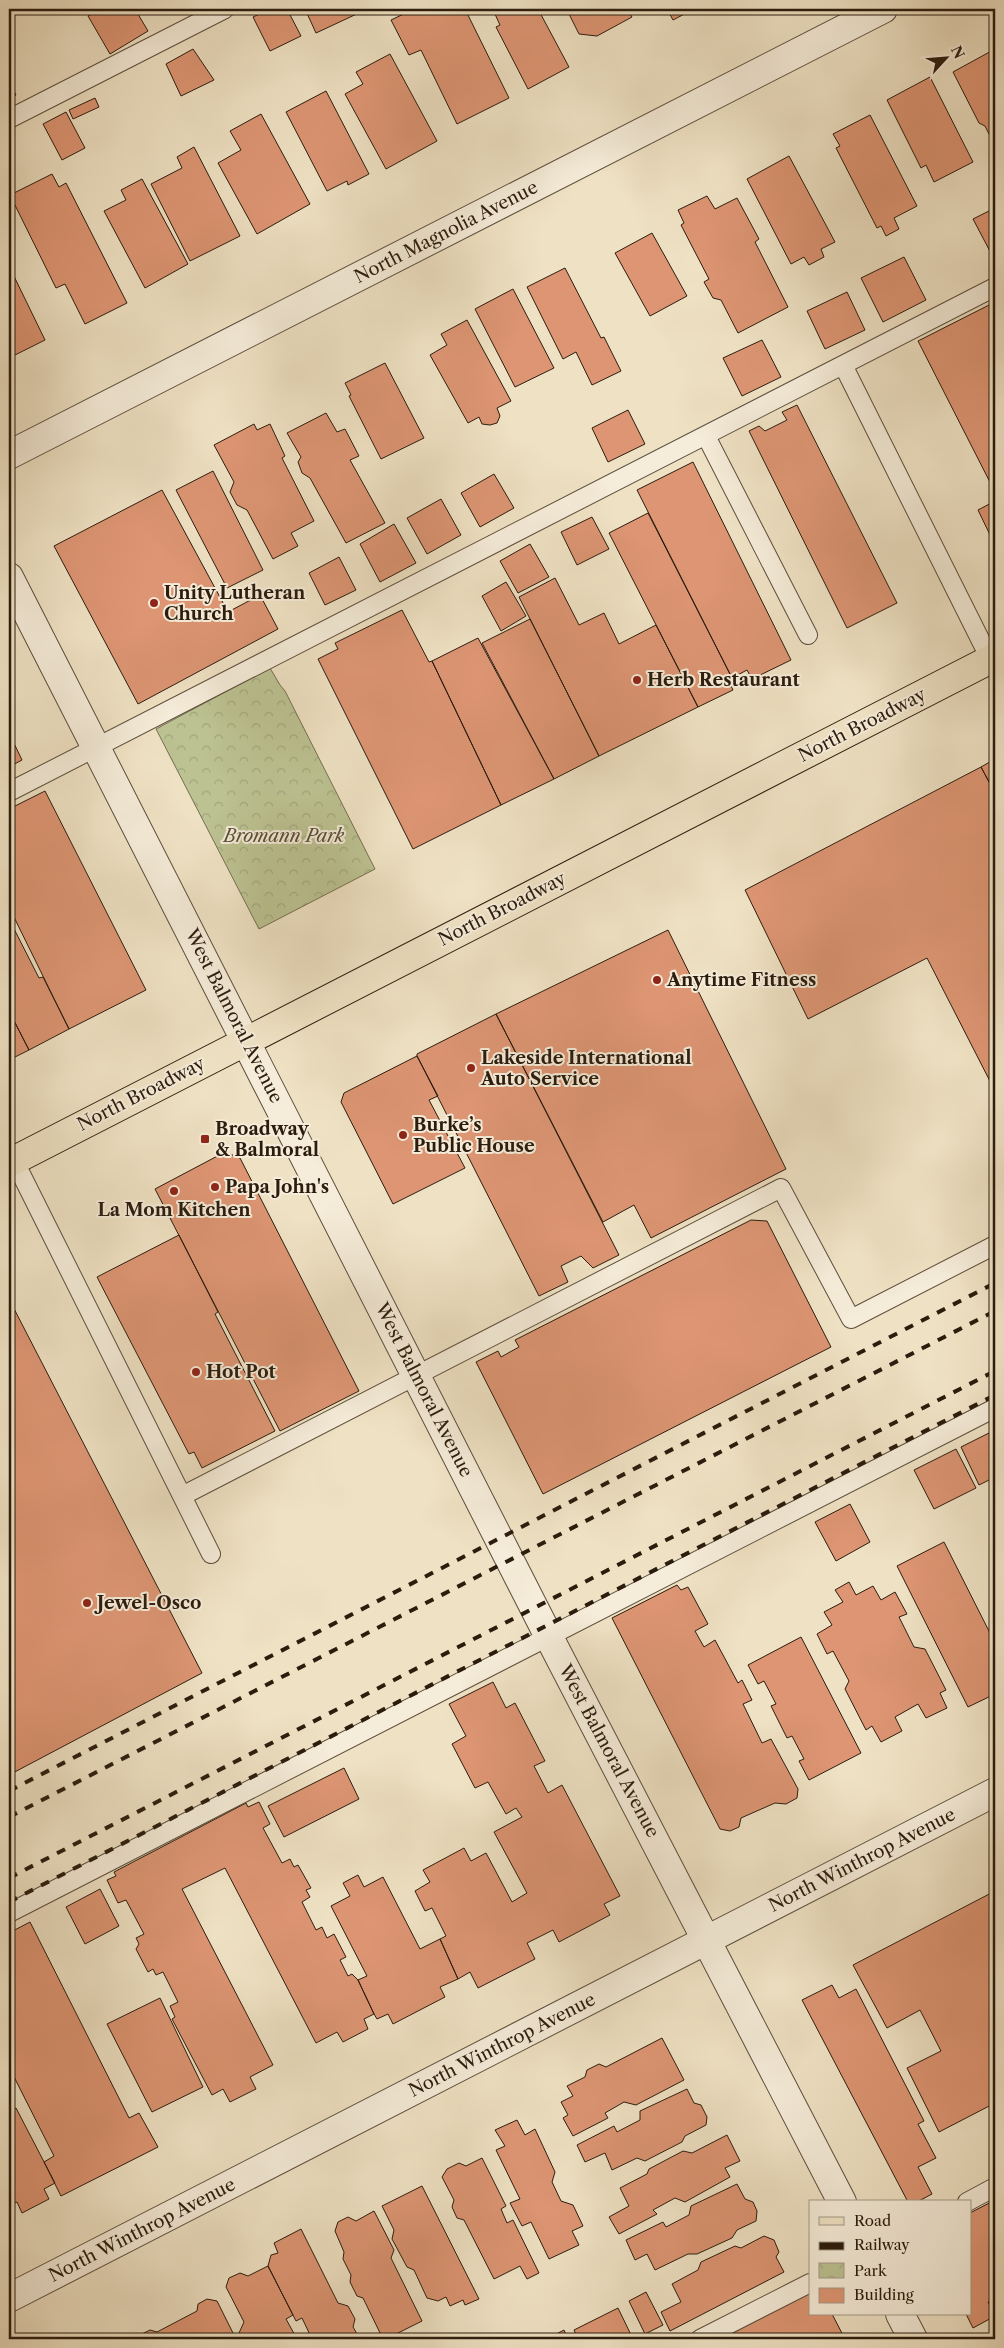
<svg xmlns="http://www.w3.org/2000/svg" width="1004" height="2348" viewBox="0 0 1004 2348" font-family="'Libre Caslon Text',serif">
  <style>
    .park { fill: url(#park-crowns); stroke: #746f50 }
    .building { fill: #dd9573; stroke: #2b1c0e }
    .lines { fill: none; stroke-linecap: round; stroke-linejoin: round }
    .service-casing { stroke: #5c4e3c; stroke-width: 20 }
    .minor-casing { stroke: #5c4e3c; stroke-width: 30 }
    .primary-casing { stroke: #2b1c0e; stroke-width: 30 }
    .service { stroke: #f5ecd9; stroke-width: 18 }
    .minor { stroke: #f5ecd9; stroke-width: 28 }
    .primary { stroke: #efe2c4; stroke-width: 28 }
    .rail { stroke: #2b1c0e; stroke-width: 4; stroke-dasharray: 9 9; stroke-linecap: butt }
    .poi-dot { fill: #8f2418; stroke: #f5ecd9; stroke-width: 2 }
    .labels { text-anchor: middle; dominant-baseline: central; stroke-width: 4; stroke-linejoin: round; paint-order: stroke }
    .street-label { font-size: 18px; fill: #2b1c0e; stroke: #f5ecd9 }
    .poi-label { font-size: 18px; font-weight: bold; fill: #2b1c0e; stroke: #f5ecd9; text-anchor: start }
    .park-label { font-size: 18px; font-style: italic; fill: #564e36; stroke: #f5ecd9 }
  </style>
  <defs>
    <pattern id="park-crowns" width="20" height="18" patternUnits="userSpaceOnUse" patternTransform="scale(1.25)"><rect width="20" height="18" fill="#bcc292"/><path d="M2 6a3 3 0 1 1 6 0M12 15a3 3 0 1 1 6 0" fill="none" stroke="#a2a67d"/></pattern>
  </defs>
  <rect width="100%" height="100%" fill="#efe2c4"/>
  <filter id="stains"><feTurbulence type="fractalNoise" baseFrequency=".004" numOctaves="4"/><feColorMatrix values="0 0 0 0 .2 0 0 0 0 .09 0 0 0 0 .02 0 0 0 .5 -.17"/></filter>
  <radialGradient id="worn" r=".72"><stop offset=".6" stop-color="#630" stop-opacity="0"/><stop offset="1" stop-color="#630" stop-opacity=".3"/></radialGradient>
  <!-- park -->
  <path class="park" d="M270,668L280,685L285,691L375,869L259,929L156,729Z"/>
  <!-- building -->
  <path class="building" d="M101,9H135L148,31L110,54L88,16Z
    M270,9H287L301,36L270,51L253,17Z
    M305,9H359L361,12L316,33Z
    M414,9H465L509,98L457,124L421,50L409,55L391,20Z
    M500,9H538L569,67L528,89L496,27L500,25L494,12Z
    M576,9H627L632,17L597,36L579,34L568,12Z
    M667,9H694L673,20Z
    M193,49L214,80L181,96L166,64Z
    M995,49V146L985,126L979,123L953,72Z
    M390,54L437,141L386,169L345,94L363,84L356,72Z
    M930,77L973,162L934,182L926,165L921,168L887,100Z
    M9,82L16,95L9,99Z
    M326,91L369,174L348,185L347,181L327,191L286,112Z
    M95,98L99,107L73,119L69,110Z
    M66,112L85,148L62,160L43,124Z
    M261,114L310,204L257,234L218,163L241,150L230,131Z
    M870,115L917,206L894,218L899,229L886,236L881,226L877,228L836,148L840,146L833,134Z
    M194,147L240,236L190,261L151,184L182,168L177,157Z
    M789,156L835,242L821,249L824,257L809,265L804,257L791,264L747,179Z
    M52,174L59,187L66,183L127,303L85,324L65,284L56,288L10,195Z
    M142,179L188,264L145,288L104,211L126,200L121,190Z
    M707,196L715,209L737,198L759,239L755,242L788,307L738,333L721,300L713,298L704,282L709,279L681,225L684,223L678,210Z
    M995,208V256L993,257L973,219Z
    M652,233L687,296L650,316L615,253Z
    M904,257L926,300L883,322L861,278Z
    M9,266L45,340L13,356L9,346Z
    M565,268L601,338L604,337L621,371L592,385L576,352L563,359L527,287Z
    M513,289L554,368L515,387L475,309Z
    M847,292L865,330L825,349L807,311Z
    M995,302V492L918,341Z
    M467,320L511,401L497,408L500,416L497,423L490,425L482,424L479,417L468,423L430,355L447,345L441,334Z
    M762,340L781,377L742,396L723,358Z
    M385,363L424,438L381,459L349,396L351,395L345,383Z
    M797,405L897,603L847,628L749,431L759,426L765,431L787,420L782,412Z
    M628,410L645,444L608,462L592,428Z
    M326,413L337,432L345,429L359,456L350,460L385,523L346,543L310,478L302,473L298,462L301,457L287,433Z
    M254,424L257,430L270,424L285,456L282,458L314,521L291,533L298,546L273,559L247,510L237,505L230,492L234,482L214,445Z
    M693,462L791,660L752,679L747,670L732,678L637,490Z
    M213,471L263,570L227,588L176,490Z
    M494,474L514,508L480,527L461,493Z
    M162,490L228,612L260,595L278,629L138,704L54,546Z
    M441,499L461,535L427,554L407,518Z
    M995,501V537L992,539L978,510Z
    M648,513L732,678L728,680L733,690L698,707L609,533Z
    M592,517L609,549L577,565L561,532Z
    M394,524L416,563L380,582L360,544Z
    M530,544L549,577L518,593L500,561Z
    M339,557L356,590L325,605L309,573Z
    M555,578L579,625L604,613L619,644L656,625L698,707L599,756L519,597Z
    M506,582L526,616L501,631L482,596Z
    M402,610L429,662L432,661L501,805L413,849L318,659L338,649L335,643Z
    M530,619L599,756L554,779L482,643Z
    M478,638L554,779L501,805L432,661Z
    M9,733L22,760L9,767Z
    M995,759V793L981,767Z
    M981,767L995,793V1091L927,958L808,1019L745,890Z
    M45,791L146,990L69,1029L9,907V809Z
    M9,919L39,978L43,977L69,1029L29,1050L9,1011Z
    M668,930L786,1169L651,1238L634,1205L603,1222L496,1014Z
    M9,1011L29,1050L9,1060Z
    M496,1014L619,1255L593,1268L581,1256L561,1266L568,1282L539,1296L417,1056V1054Z
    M417,1056L438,1096L429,1100L465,1168L393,1204L341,1102L344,1093Z
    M225,1152L240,1158L359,1391L280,1431L155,1189Z
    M751,1220L767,1221L831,1347L543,1494L476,1362L498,1351L501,1357L519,1347L515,1340Z
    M179,1235L218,1312L215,1314L275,1431L202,1468L194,1452L189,1454L97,1277Z
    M9,1299L202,1673L9,1775Z
    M995,1430V1477L979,1485L961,1447Z
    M956,1449L976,1488L934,1509L914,1470Z
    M850,1504L870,1542L836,1561L815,1522Z
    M944,1542L995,1643V1694L968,1707L897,1566Z
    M849,1582L856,1595L873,1586L881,1600L895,1592L907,1614L899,1617L914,1647L925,1649L946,1690L940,1693L947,1708L926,1718L918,1704L895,1717L902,1731L881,1742L872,1726L866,1730L845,1689L849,1681L833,1651L827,1654L817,1634L832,1625L824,1612L843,1602L835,1590Z
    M677,1585L681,1590L688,1587L708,1624L695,1631L704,1647L715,1640L738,1683L742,1680L752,1700L743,1704L762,1743L771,1739L798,1789L797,1798L786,1804L775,1803L741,1818L739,1827L730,1831L720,1829L612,1618Z
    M801,1637L861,1753L809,1780L799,1761L804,1759L792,1736L787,1738L771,1706L776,1704L764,1681L758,1684L748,1665Z
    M493,1682L506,1708L515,1703L545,1761L534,1766L548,1793L562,1785L620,1896L604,1904L610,1915L559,1942L553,1930L527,1943L535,1959L478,1988L470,1972L458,1979L440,1939L446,1936L432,1908L425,1911L415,1891L430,1882L423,1870L464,1848L471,1861L486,1853L512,1902L527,1893L494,1832L522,1817L516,1808L506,1814L488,1782L475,1788L452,1744L466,1736L449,1704Z
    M344,1768L359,1799L284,1837L268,1806Z
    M259,1802L270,1824L263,1828L282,1863L290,1859L294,1867L298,1865L311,1888L306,1890L310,1897L302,1902L316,1930L322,1927L327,1938L334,1934L346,1957L340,1960L348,1976L352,1974L358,1980L374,2014L364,2019L368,2029L343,2042L337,2032L316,2043L225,1868L182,1889L273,2065L250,2077L256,2089L230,2102L223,2089L212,2095L172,2019L175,2017L170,2006L178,2002L163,1972L156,1975L153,1969L148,1972L136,1949L139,1944L136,1938L144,1934L126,1900L118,1903L107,1880L116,1876L114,1872L246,1803L248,1807Z
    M358,1875L364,1887L383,1877L420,1949L440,1939L458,1979L440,1987L445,1997L393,2024L388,2014L377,2019L374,2014L358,1980L367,1976L331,1906L350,1896L343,1883Z
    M100,1889L119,1926L85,1944L66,1907Z
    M995,1891V2103L939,2132L907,2068L941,2051L920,2010L887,2028L853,1965Z
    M30,1922L129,2118L139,2113L158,2147L61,2196L44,2162L54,2156L9,2067V1933Z
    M832,1985L839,1998L856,1989L924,2121L918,2124L936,2158L918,2167L932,2194L917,2202H908L802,2000Z
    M160,1998L203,2087L152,2112L107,2024Z
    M662,2038L684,2080L636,2105L624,2102L605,2113L608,2118L573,2136L563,2118L568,2115L561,2102L573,2096L567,2086L585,2077L587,2070L599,2064L606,2067Z
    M687,2089L694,2103L701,2105L707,2117L706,2125L685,2136L682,2142L645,2161L637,2158L612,2170L605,2153L585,2162L577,2145L614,2126L617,2132L640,2120V2111Z
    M16,2108L55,2183L44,2189L49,2199L22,2213L17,2202L9,2206V2112Z
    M517,2120L525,2135L535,2129L555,2172L552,2182L561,2201L573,2205L583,2226L572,2231L579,2245L549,2259L531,2222L522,2226L510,2203L520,2199L496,2150L505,2146L495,2130Z
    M727,2135L740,2161L725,2168L730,2177L685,2202L675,2198L653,2210L657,2214L619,2234L609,2217L629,2206L620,2188L647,2174L649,2169L683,2151L692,2153Z
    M482,2158L506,2206L501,2209L507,2223L513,2220L539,2273L527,2279L520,2266L494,2279L464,2220L457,2218L452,2207L454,2200L442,2177L447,2169L459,2163L466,2166Z
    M737,2184L745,2199L753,2202L757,2211L756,2221L737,2230L732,2238L697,2254H688L655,2270L647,2254L635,2260L626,2240L663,2222L666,2227L689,2215L691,2206Z
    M422,2186L479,2299L465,2305L463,2300L450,2306L446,2297L438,2301L427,2298L414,2270L407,2267L392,2239L394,2230L382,2206Z
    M995,2200V2299L988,2302L995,2316L973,2328L966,2314H970V2213Z
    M374,2211L394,2250L391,2258L422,2321L386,2339H383L363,2298L357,2296L350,2282L351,2275L343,2259L344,2252L335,2231L338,2222L348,2217L356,2221Z
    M301,2229L338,2303L348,2306L355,2319L353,2327L360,2339H312L302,2318L296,2321L268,2266L271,2255L278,2253L274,2243Z
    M764,2236L774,2240L779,2252L776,2257L784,2272L670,2331L661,2312L681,2302L672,2284L698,2270L701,2262L735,2246L741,2248Z
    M268,2266L293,2315L286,2319L297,2339H243L239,2333L244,2322L226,2287L229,2278L240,2273L248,2276Z
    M810,2290V2314H832L845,2339H718Z
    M646,2292L663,2325L645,2334L629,2301Z
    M207,2299L217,2301L236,2339H140V2335L150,2330L157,2332L197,2311L198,2304Z
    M618,2308L633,2339H578L574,2330Z
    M564,2330L568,2339H547Z"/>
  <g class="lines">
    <defs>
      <path id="service" d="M9,119L225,9
        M843,365L990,659
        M706,436L808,635
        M9,792L995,287
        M14,1160L211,1554
        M182,1496L781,1188L851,1319L995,1245
        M9,1913L995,1408
        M967,2202L995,2187
        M700,2339L810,2283"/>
      <path id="minor" d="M9,455L883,9
        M9,577L549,1637L842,2202
        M9,2298L995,1792
        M900,2314L913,2339"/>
      <path id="primary" d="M9,1163L995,657"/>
    </defs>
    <!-- service casing -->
    <use href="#service" class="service-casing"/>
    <!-- minor casing -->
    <use href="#minor" class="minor-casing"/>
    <!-- primary casing -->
    <use href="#primary" class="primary-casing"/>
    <!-- service -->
    <use href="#service" class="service"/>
    <!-- minor -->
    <use href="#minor" class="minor"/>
    <!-- primary -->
    <use href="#primary" class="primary"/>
    <!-- rail -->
    <path class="rail" d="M9,1791L995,1283
      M9,1817L995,1311
      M9,1878L995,1371
      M9,1902L995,1395"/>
  </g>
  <!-- markers -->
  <g class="poi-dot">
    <circle cx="154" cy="603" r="5"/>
    <circle cx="637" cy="680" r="5"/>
    <circle cx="657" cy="980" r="5"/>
    <circle cx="471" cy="1068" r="5"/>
    <circle cx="403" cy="1135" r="5"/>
    <rect x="200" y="1134" width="10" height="10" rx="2.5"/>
    <circle cx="215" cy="1187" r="5"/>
    <circle cx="174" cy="1191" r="5"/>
    <circle cx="196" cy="1372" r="5"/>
    <circle cx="87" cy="1603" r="5"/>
  </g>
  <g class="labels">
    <!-- street labels -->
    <g class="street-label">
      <text transform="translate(446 232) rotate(-27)">North Magnolia Avenue</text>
      <text transform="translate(862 725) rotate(-27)">North Broadway</text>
      <text transform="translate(502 909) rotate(-27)">North Broadway</text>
      <text transform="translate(234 1016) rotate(63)">West Balmoral Avenue</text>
      <text transform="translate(141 1094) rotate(-27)">North Broadway</text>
      <text transform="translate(424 1390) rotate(63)">West Balmoral Avenue</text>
      <text transform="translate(609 1751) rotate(62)">West Balmoral Avenue</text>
      <text transform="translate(862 1860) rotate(-27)">North Winthrop Avenue</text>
      <text transform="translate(502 2045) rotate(-27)">North Winthrop Avenue</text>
      <text transform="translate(142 2230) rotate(-27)">North Winthrop Avenue</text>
    </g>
    <!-- poi labels -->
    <g class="poi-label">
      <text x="164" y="593">Unity Lutheran<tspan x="164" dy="21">Church</tspan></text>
      <text x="647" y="680">Herb Restaurant</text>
      <text x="667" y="980">Anytime Fitness</text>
      <text x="481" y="1058">Lakeside International<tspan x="481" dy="21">Auto Service</tspan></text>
      <text x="413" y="1125">Burke’s<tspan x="413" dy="21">Public House</tspan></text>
      <text x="215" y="1129">Broadway<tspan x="215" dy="21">&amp; Balmoral</tspan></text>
      <text x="225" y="1187">Papa John's</text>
      <text x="174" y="1210" text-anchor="middle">La Mom Kitchen</text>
      <text x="206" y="1372">Hot Pot</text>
      <text x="97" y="1603">Jewel-Osco</text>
    </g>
    <!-- park labels -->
    <g class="park-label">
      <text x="284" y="836">Bromann Park</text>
    </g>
  </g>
  <!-- margin -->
  <rect width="1004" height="2348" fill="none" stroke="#efe2c4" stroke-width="30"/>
  <rect x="10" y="10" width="984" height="2328" fill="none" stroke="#2b1c0e" stroke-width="2.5"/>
  <rect x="15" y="15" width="974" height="2318" fill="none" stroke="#2b1c0e"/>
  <!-- legend -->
  <rect x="809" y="2200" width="162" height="115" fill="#f5ecd9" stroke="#a49988"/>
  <rect x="819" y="2217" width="25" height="8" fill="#efe2c4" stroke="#a49988"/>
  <text x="854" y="2226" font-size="15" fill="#2b1c0e">Road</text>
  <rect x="819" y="2242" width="25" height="8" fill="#2b1c0e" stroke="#a49988"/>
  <text x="854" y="2250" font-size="15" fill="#2b1c0e">Railway</text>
  <rect x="819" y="2263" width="25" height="15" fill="url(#park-crowns)" stroke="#a49988"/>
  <text x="854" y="2276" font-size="15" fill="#2b1c0e">Park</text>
  <rect x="819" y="2288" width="25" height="15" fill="#dd9573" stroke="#a49988"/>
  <text x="854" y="2300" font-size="15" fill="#2b1c0e">Building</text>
  <!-- north arrow -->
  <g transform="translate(946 58) rotate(64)" stroke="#f5ecd9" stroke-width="4" paint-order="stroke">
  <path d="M0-4L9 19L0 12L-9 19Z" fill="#2b1c0e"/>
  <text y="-8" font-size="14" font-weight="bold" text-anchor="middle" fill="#2b1c0e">N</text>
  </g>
  <rect width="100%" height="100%" filter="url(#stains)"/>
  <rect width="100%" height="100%" fill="url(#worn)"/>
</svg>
